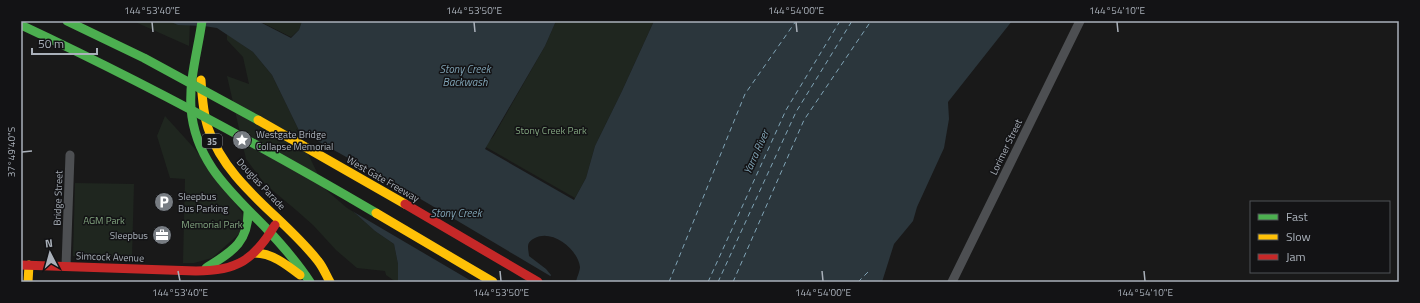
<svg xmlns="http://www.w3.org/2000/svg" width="1420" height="303" viewBox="0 0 1420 303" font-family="'Titillium Web',sans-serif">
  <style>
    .green { fill: #1f261f }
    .water { fill: #2b363c }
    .pier { fill: #191919 }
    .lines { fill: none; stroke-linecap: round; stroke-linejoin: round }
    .ferry { stroke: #80a4b6; stroke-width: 1; stroke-dasharray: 5 4; stroke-linecap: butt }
    .street { stroke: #4d4f52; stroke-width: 9 }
    .fast { stroke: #4caf50; stroke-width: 9 }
    .slow { stroke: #ffc107; stroke-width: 9 }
    .jam { stroke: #c62828; stroke-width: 9 }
    .fast-bridge { stroke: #4caf50; stroke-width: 9 }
    .slow-bridge { stroke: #ffc107; stroke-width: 9 }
    .jam-bridge { stroke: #c62828; stroke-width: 9 }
    .ticks { fill: none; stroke: #aab1ba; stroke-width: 1.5 }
    .labels { text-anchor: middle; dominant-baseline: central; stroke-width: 3; stroke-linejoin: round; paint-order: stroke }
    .shield { fill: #131315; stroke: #7d8288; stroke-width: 1 }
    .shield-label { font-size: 9px; font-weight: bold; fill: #aab1ba }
    .park-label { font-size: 10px; fill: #83a680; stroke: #131315 }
    .poi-label { font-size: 10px; fill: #aab1ba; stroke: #131315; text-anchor: start }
    .street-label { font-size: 10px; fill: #aab1ba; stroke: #131315 }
    .water-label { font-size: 11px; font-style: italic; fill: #80a4b6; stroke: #131315 }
    .neatline { fill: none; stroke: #aab1ba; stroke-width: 1.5 }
    .ticks-label { font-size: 10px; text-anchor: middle; fill: #aab1ba }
  </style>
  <rect width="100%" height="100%" fill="#191919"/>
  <!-- green -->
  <path class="green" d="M133,21H190L189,46Z
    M259,21H302L299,30L291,37Z
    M556,21H654L622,91L595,146L586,178L575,198L484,146L493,137L545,46Z
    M227,34L253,52L272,75L327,188L375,231L394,244L398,264V282H396L386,275L385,271L357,268L336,250L313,225L296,210L265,184L246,159L227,76L249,84L243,57L227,40Z
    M165,116L194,148L241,211L245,220L240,233L212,258L194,263H183L185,179L170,178L157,136Z
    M75,183L134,184L132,257L73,256Z"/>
  <!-- water -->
  <path class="water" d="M169,21H258L291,38L299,30L302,21H556L545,46L485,149L574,200L586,178L595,146L622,91L654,21H1012L948,102L949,119L944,148L917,207L913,221L894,244L882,282H576C577,277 580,271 580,267C578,249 552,229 535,238C531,240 528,242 528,247C528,250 529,254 529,256L546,269L551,275L548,282H398V264L394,244L375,231L327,188L272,75L253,52L217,28L204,26L178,25Z"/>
  <!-- pier -->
  <path class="pier" d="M296,129L402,188L552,277L550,282H473L347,208L325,189Z"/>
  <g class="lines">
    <!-- ferry -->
    <path class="ferry" d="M669,282L745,94L796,21
      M708,282L786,110L840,21
      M718,282L796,112L852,21
      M733,282L804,120L871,21
      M858,282L868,272"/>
    <!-- street -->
    <path class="street" d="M66,266L70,155
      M952,282L1080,21"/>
    <!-- fast -->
    <path class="fast" d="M202,21C198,50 189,79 191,108C195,162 231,192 266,228C282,245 297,262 310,282
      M206,268C231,252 249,243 248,210"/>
    <!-- slow -->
    <path class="slow" d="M201,80C202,96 203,113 208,128C227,185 283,216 318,261C323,267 326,275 330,282
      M255,253C272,253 287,265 300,275
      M28,282L29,265"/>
    <!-- jam -->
    <path class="jam" d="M21,265L196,271C237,271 254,260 275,225"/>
    <!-- fast-bridge -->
    <path class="fast-bridge" d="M67,21L144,58L258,120
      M21,25C143,82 260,145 376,213"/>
    <!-- slow-bridge -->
    <path class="slow-bridge" d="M258,120L405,204
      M376,213L493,282"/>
    <!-- jam-bridge -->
    <path class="jam-bridge" d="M405,204L538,282"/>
  </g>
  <!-- ticks -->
  <path class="ticks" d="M152,22L153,32M474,22L475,32M796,22L797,32M1117,22L1118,32M22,152L32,151M178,271L180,281M500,271L501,281M822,271L823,281M1144,271L1145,281"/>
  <!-- icons -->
  <defs>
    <symbol id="sight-disc" viewBox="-11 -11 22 22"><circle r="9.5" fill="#777c82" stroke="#131315"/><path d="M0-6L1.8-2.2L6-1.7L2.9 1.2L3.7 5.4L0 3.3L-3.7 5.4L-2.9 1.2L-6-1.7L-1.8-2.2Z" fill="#fff"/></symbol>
    <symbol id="parking-disc" viewBox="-11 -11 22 22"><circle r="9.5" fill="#777c82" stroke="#131315"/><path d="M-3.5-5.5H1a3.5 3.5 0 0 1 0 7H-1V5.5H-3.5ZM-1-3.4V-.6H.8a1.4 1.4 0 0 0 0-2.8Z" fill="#fff"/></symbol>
    <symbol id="office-disc" viewBox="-11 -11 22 22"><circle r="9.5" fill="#777c82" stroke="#131315"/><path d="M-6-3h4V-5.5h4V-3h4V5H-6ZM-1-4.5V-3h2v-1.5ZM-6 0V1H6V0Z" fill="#fff"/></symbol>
  </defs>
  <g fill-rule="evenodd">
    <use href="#sight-disc" x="231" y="129" width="22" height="22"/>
    <use href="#parking-disc" x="153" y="191" width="22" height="22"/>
    <use href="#office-disc" x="151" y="224" width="22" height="22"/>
  </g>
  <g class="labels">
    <!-- shield labels -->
    <rect class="shield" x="202" y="134" width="20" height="14" rx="3"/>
    <g class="shield-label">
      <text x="212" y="141">35</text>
    </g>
    <!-- park labels -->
    <g class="park-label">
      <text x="551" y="130">Stony Creek Park</text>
      <text x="104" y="220">AGM Park</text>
      <text x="212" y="224">Memorial Park</text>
    </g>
    <!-- poi labels -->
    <g class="poi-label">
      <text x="256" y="134">Westgate Bridge<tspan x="256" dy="12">Collapse Memorial</tspan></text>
      <text x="178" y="196">Sleepbus<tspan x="178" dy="12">Bus Parking</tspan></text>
      <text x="148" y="235" text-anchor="end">Sleepbus</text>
    </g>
    <!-- street labels -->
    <g class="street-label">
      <text transform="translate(1006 147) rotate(-64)">Lorimer Street</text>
      <text transform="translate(383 179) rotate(30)">West Gate Freeway</text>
      <text transform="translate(261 184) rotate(47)">Douglas Parade</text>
      <text transform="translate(58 198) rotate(-88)">Bridge Street</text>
      <text transform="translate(110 257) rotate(2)">Simcock Avenue</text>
    </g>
    <!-- water labels -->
    <g class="water-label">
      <text x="465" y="69">Stony Creek<tspan x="465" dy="13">Backwash</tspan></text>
      <text transform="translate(756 152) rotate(-66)">Yarra River</text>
      <text x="456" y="213">Stony Creek</text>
    </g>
  </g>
  <!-- border -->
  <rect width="1420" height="303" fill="none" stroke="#131315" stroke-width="44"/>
  <!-- legend -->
  <rect x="1250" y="201" width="140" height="72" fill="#131315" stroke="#4f5257"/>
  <rect x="1258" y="214" width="20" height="6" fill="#4caf50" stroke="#4f5257"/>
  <text x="1286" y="221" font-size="12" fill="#aab1ba">Fast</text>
  <rect x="1258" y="234" width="20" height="6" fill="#ffc107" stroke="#4f5257"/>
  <text x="1286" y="241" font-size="12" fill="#aab1ba">Slow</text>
  <rect x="1258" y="254" width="20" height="6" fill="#c62828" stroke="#4f5257"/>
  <text x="1286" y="261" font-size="12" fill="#aab1ba">Jam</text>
  <!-- north arrow -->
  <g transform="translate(50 253) rotate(354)" stroke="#131315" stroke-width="3" paint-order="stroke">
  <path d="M0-3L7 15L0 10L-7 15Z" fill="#aab1ba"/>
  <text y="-6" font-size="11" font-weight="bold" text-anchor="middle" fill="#aab1ba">N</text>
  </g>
  <!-- scale -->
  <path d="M32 48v6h65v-6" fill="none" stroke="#aab1ba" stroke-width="2"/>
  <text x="38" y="48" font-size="12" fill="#aab1ba" stroke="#131315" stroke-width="3" paint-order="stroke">50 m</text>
  <rect x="22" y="22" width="1376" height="259" class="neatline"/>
  <g class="ticks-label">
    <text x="152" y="14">144°53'40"E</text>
    <text x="474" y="14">144°53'50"E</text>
    <text x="796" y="14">144°54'00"E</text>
    <text x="1117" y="14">144°54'10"E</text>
    <text transform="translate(11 152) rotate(-90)" y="4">37°49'40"S</text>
    <text x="180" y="296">144°53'40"E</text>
    <text x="501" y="296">144°53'50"E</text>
    <text x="823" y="296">144°54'00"E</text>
    <text x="1145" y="296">144°54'10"E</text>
  </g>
</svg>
